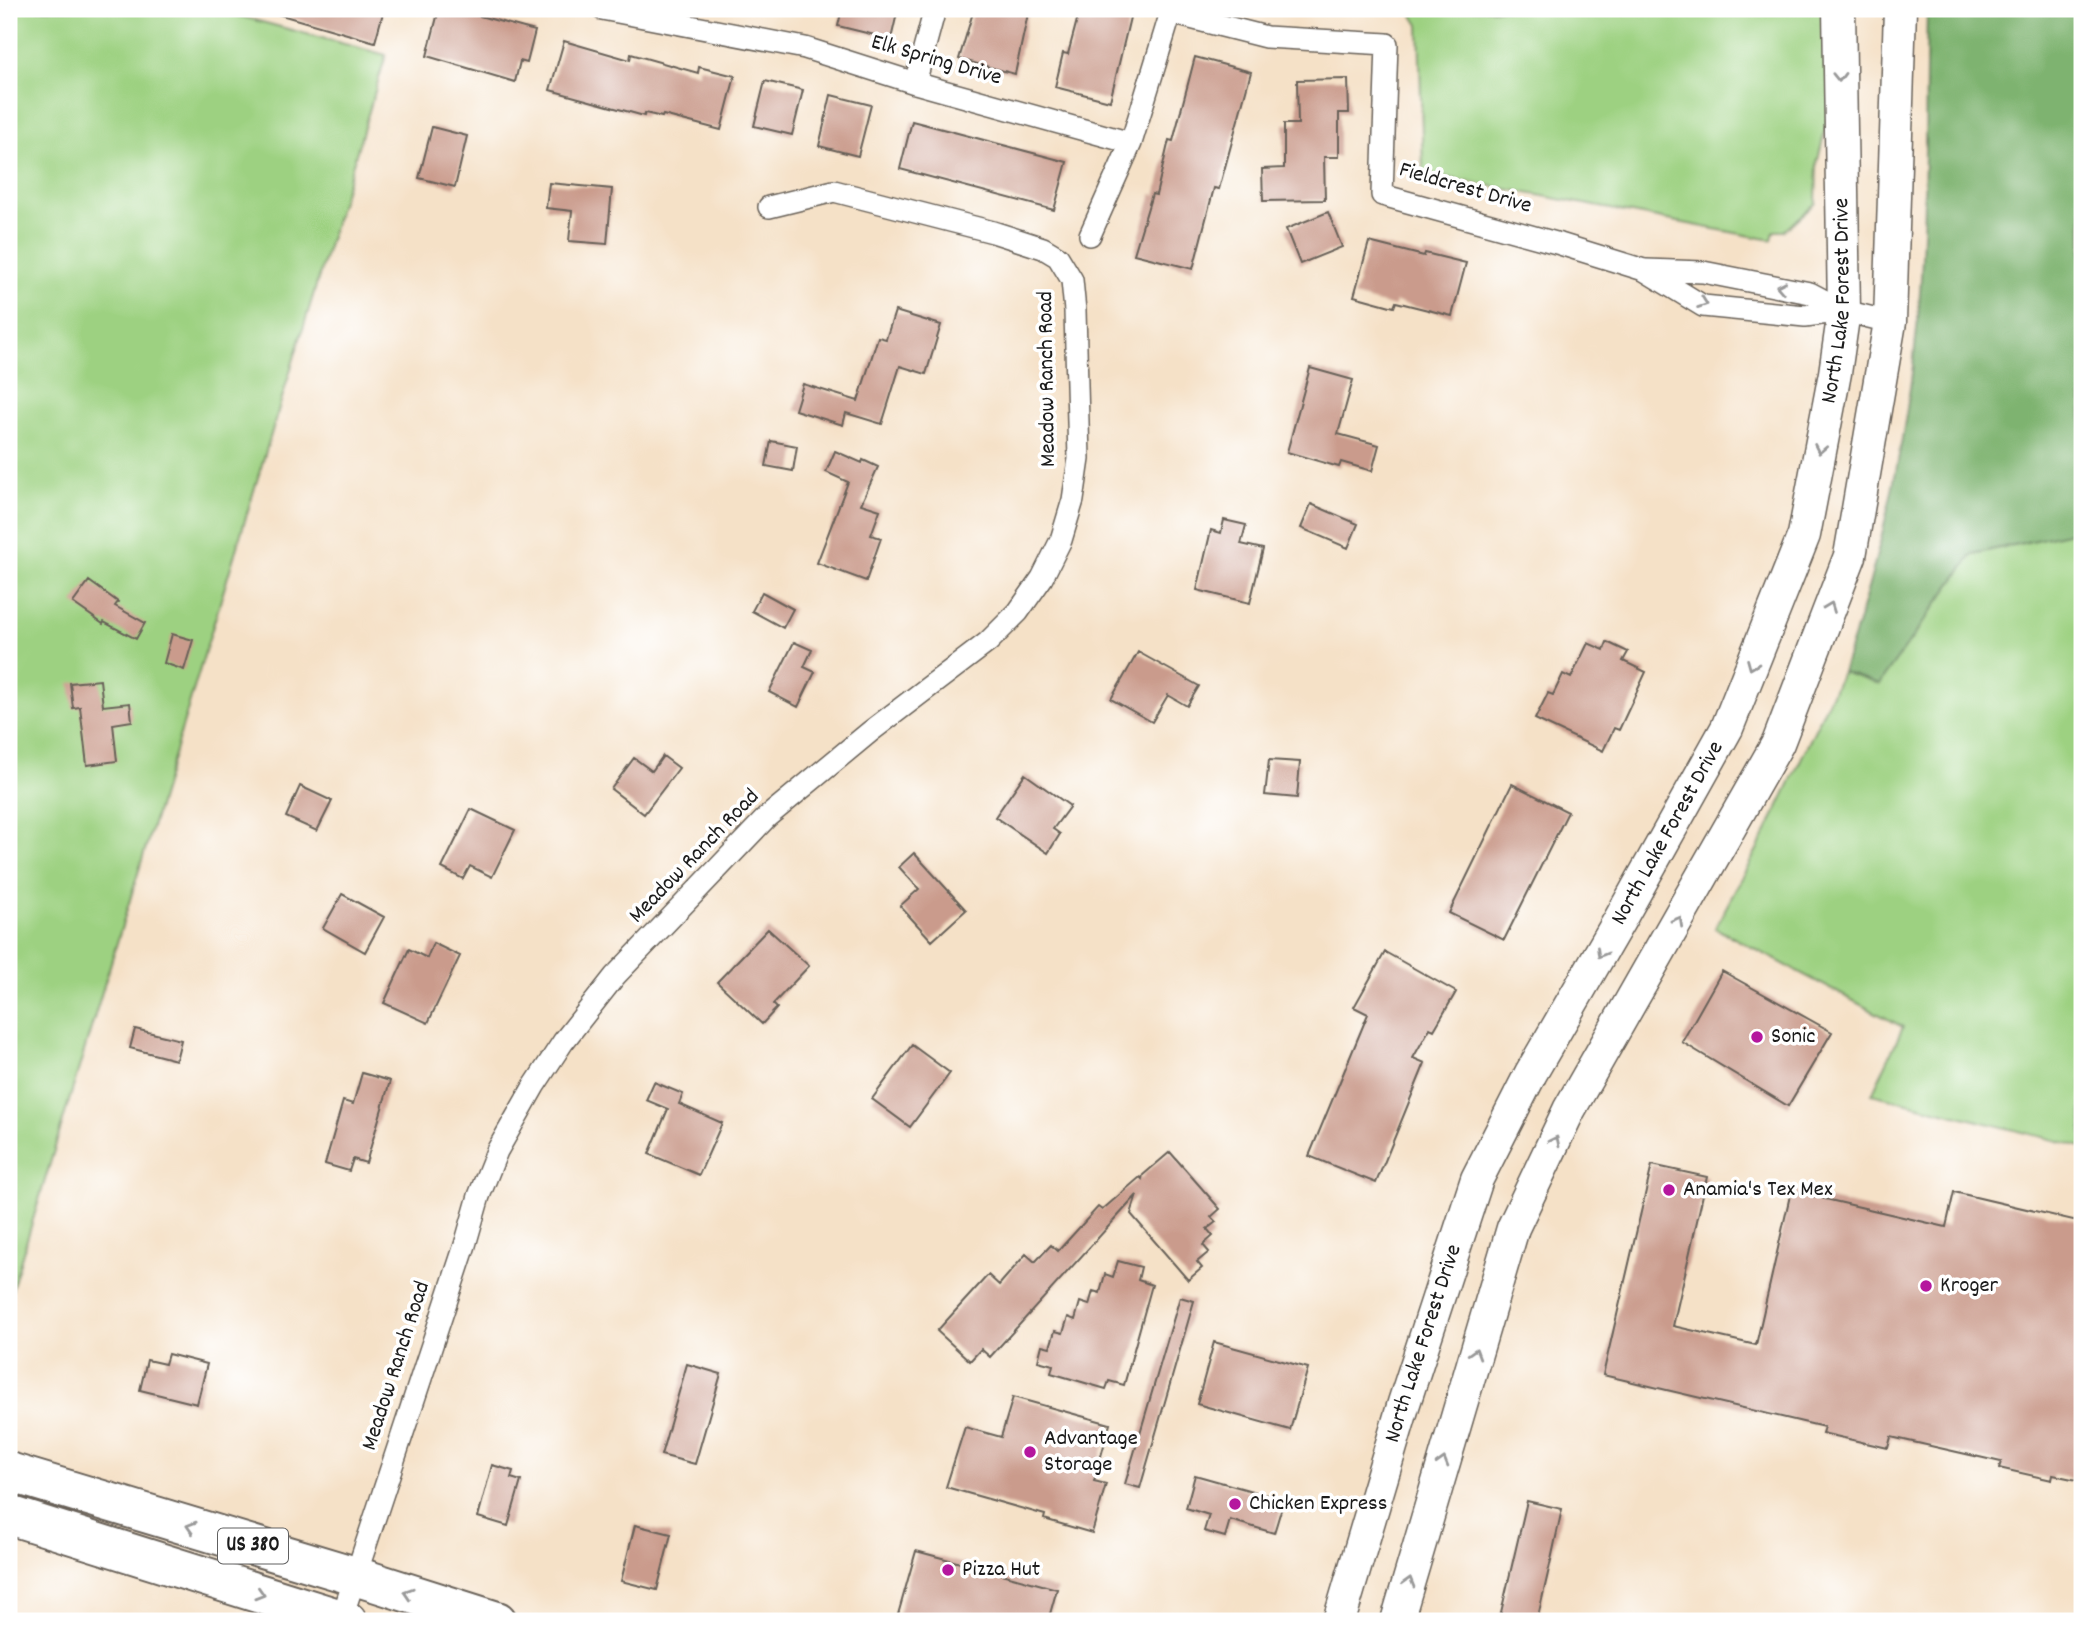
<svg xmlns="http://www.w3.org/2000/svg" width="2091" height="1630" viewBox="0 0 2091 1630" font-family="Dekko,sans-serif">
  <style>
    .green { fill: #9dd181; stroke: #5c764e; stroke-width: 2 }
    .forest { fill: #7eb36f; stroke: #4d6846; stroke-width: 2 }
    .building { fill: #ca9b8c }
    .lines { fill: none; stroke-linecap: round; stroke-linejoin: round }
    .street-casing { stroke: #686158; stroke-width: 24 }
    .secondary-casing { stroke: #686158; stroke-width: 35 }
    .highway-casing { stroke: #686158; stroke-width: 42 }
    .street { stroke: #fff; stroke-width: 21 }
    .secondary { stroke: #fff; stroke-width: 32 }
    .highway { stroke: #fff; stroke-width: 38 }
    .oneway { stroke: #999 }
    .poi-dot { fill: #b5179e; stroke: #fff; stroke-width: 2.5 }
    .labels { text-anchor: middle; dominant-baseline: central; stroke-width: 7; stroke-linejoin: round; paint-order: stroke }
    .shield { fill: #fff; stroke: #606060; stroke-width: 2 }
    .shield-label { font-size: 21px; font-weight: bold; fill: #1c1c1c }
    .street-label { font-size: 23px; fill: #1c1c1c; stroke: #fff }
    .poi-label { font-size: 23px; fill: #1c1c1c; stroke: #fff; text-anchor: start }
  </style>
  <rect width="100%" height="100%" fill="#fff"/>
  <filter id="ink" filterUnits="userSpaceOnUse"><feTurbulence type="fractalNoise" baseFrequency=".0143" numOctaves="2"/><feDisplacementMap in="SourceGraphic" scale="14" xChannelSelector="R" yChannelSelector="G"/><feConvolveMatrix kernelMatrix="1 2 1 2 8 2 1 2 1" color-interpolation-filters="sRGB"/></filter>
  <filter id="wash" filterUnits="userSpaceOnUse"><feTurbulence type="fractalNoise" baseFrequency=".00686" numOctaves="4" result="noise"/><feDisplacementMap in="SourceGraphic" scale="28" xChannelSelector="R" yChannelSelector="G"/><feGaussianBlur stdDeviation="1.57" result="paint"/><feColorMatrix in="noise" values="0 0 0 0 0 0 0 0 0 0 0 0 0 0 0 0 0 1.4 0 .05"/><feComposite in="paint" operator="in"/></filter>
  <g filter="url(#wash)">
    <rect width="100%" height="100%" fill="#f5e1c7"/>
    <!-- green -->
    <path class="green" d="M9,9H213L386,55L9,1299Z
      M1409,9H1831L1832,102L1817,164L1816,203L1784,231H1774L1772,240L1423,173L1419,25Z
      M2082,518V1147L1872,1094L1903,1027L1715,928L1767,831L1842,672L1879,683L1973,554L2076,531Z"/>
    <!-- forest -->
    <path class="forest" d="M1927,9H2082V518L2076,531L1973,554L1879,684L1842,672C1887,541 1916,396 1922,258C1926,175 1925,92 1927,9Z"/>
    <g id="blocks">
      <!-- building -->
      <path class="building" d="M274,9H384L375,42L274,13Z
        M439,9H454L535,31L527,63L520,61L515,82L427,56Z
        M842,9H898L891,39L838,26Z
        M974,9H1029L1015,74L959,59Z
        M1080,9H1132L1110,101L1055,87L1063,53L1068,54Z
        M564,41L630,60L631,54L698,73L699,67L735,76L721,130L663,115L662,117L645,113L644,116L550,90Z
        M1195,57L1251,72L1219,189L1214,188L1193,269L1134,254L1152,194L1156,195L1169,140L1173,141Z
        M1348,79L1349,113H1339V157H1324L1325,200L1263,201L1262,169L1284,168V124H1298L1297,80Z
        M765,81L803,90L792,135L754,126Z
        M831,95L871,105L858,156L819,146Z
        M912,121L1067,162L1054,210L900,169Z
        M432,127L467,136L455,187L419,178Z
        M549,183L612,189L607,244L569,241L572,211L546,208Z
        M1328,212L1342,247L1300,264L1286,229Z
        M1369,242L1424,256L1425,253L1466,263L1452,316L1396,302L1394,307L1354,296Z
        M895,311L941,325L926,374L900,366L882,424L846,413L843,425L795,410L803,384L858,401L878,337L886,339Z
        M1310,368L1353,380L1338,434L1379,445L1372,471L1341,462L1339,467L1287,452Z
        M771,441L797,446L793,471L766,466Z
        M835,451L862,463L863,460L878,467L861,504L880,510L871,535L881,538L866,581L817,563L848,482L826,472Z
        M1311,504L1358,524L1348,548L1301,528Z
        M1224,520L1246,525L1241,544L1263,549L1250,603L1197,590L1211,530L1221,533Z
        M89,581L118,602L115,606L145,623L136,639L104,622L103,624L73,603Z
        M762,592L793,609L783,628L752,611Z
        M172,634L193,640L184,670L164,663Z
        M794,642L812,650L804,667L815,672L798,707L769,692Z
        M1607,642L1628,652L1623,661L1646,672L1619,730L1614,728L1603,751L1535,719L1548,693L1553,695L1563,674L1571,678L1588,643L1604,650Z
        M1138,652L1199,686L1187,706L1168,695L1152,722L1111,699Z
        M100,680L103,706L130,703L132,721L113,724L117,761L87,765L80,707L73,708L70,683Z
        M663,756L679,768L644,814L611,789L634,758L652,771Z
        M1269,760L1300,762L1297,798L1265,795Z
        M1025,774L1070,806L1053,829L1060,834L1048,853L995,817Z
        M1512,784L1568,812L1504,940L1449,913Z
        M300,786L332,801L317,831L286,817Z
        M471,809L515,830L492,877L470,866L463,879L442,868Z
        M914,853L966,910L932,941L900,906L919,889L899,867Z
        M342,894L384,917L365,952L323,928Z
        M768,929L809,966L773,1004L777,1008L762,1024L717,982Z
        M433,943L460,956L428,1023L384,1003L409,949L427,958Z
        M1385,952L1456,992L1434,1030L1430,1028L1413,1058L1425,1063L1376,1183L1309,1156L1368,1014L1354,1007Z
        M1722,971L1832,1032L1788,1106L1682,1042Z
        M135,1029L181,1040L176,1060L130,1048Z
        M912,1045L950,1073L910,1127L872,1099Z
        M362,1073L390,1081L366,1163L353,1159L349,1171L325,1164L343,1101L353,1104Z
        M654,1082L683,1094L679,1104L722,1123L699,1175L649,1154L668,1109L646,1100Z
        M1170,1152L1220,1209L1211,1217L1216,1222L1207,1229L1213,1236L1203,1245L1209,1252L1197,1262L1202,1268L1188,1280L1131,1214L1137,1195L990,1357L981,1349L970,1361L937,1331L988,1275L999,1285L1026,1254L1035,1262L1051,1245L1058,1251L1098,1207L1102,1210L1140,1177L1142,1179L1143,1175Z
        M1652,1165L1707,1177L1673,1326L1756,1345L1791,1191L1946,1227L1954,1192L2082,1222V1481L2053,1475L2052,1480L1999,1468L2001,1462L1891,1437L1888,1448L1822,1433L1824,1427L1603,1375Z
        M1118,1261L1141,1267L1138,1280L1152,1285L1124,1385L1109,1381L1106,1389L1051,1373L1053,1365L1038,1361L1042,1345L1050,1347L1055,1331L1063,1333L1068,1317L1075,1320L1080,1302L1089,1305L1093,1291L1100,1293L1105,1274L1113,1277Z
        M1180,1297L1194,1301L1140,1488L1125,1484Z
        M1214,1342L1308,1368L1290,1430L1197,1404Z
        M168,1354L207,1364L197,1404L140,1390L147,1360L165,1364Z
        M687,1364L721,1374L695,1464L661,1455Z
        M1013,1397L1110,1424L1094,1481L1106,1484L1092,1533L1044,1519L1045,1515L946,1487L965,1427L1001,1437Z
        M492,1465L513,1471L511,1478L521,1481L508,1526L478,1517Z
        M1195,1475L1284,1500L1274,1533L1230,1520L1225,1537L1204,1531L1209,1515L1186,1508Z
        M1527,1501L1562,1509L1551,1560L1537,1621H1499Z
        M635,1525L671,1534L657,1590L621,1581Z
        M916,1551L1057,1589L1048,1621H908L897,1618Z"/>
    </g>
  </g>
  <g filter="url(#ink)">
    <use href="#blocks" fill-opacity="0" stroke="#686158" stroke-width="2"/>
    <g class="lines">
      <defs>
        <path id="street" d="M602,9L805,48L915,83L1131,143
          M1171,13L1266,37L1387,44L1382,195L1560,244L1644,270L1703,306L1805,316L1844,311
          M915,83L935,9
          M1090,235L1131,143L1172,9
          M1646,270L1703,272L1810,293L1844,311L1890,322
          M341,1620L465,1245L479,1196L497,1151L534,1086L563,1042L615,976L767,817L871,731L988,642L1018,612L1042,578L1061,540L1073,500L1079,459L1075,311L1072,280L1058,257L1043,248L993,232L834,191L769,207"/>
        <g id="secondary">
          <path id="s1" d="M1339,1621L1404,1403L1477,1179L1531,1073L1619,921L1727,728L1804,535L1835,373L1844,311L1839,9"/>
          <path d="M1397,1621L1513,1228L1569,1110L1778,743L1850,556L1890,322L1900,9"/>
        </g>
        <path id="highway" d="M9,1472L355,1576L497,1621
          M9,1515L347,1621"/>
      </defs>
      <!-- street casing -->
      <use href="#street" class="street-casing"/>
      <!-- secondary casing -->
      <use href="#secondary" class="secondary-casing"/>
      <!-- highway casing -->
      <use href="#highway" class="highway-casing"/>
      <!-- street -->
      <use href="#street" class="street"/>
      <!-- secondary -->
      <use href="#secondary" class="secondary"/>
      <!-- highway -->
      <use href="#highway" class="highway"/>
    </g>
    <!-- one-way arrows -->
    <defs><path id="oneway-chevron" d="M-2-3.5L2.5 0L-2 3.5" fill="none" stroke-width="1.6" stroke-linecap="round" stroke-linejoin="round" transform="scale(1.75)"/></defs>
    <g class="oneway">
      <use href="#oneway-chevron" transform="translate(1839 77) rotate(89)"/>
      <use href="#oneway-chevron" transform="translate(1781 287) rotate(-169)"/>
      <use href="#oneway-chevron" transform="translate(1703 303) rotate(20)"/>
      <use href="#oneway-chevron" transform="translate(1820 449) rotate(101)"/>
      <use href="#oneway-chevron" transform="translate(1830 607) rotate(-69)"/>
      <use href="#oneway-chevron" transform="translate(1752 665) rotate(112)"/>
      <use href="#oneway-chevron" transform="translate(1678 921) rotate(-61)"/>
      <use href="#oneway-chevron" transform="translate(1601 953) rotate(120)"/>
      <use href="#oneway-chevron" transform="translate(1555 1141) rotate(-64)"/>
      <use href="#oneway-chevron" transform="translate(1475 1353) rotate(-73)"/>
      <use href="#oneway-chevron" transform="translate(1443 1462) rotate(-74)"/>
      <use href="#oneway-chevron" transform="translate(191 1527) rotate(-163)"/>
      <use href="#oneway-chevron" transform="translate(1409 1582) rotate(-74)"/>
      <use href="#oneway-chevron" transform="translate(408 1593) rotate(-162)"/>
      <use href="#oneway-chevron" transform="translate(260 1594) rotate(17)"/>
    </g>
  </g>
  <!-- markers -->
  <g class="poi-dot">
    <circle cx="1757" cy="1037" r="7"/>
    <circle cx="1669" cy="1190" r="7"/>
    <circle cx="1926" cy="1286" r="7"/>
    <circle cx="1030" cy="1452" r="7"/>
    <circle cx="1235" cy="1504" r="7"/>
    <circle cx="948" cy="1570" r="7"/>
  </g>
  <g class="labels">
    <!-- shield labels -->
    <rect class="shield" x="218" y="1528.5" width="70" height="35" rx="5"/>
    <g class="shield-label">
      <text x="253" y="1546">US 380</text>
    </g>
    <!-- street labels -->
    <g class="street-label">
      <text transform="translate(936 61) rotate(16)">Elk Spring Drive</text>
      <text transform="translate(1465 189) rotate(16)">Fieldcrest Drive</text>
      <text stroke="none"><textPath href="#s1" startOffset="1424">North Lake Forest Drive</textPath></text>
      <text transform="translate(1048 379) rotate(-91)">Meadow Ranch Road</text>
      <text stroke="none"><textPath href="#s1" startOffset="858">North Lake Forest Drive</textPath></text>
      <text transform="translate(695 857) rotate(-46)">Meadow Ranch Road</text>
      <text stroke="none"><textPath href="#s1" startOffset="290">North Lake Forest Drive</textPath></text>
      <text transform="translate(397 1366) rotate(-72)">Meadow Ranch Road</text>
    </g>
    <!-- poi labels -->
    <g class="poi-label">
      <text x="1771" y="1037">Sonic</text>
      <text x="1683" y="1190">Anamia's Tex Mex</text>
      <text x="1940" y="1286">Kroger</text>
      <text x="1044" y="1439">Advantage<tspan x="1044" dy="26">Storage</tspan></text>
      <text x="1249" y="1504">Chicken Express</text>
      <text x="962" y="1570">Pizza Hut</text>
    </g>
  </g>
  <!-- margin -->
  <rect width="2091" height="1630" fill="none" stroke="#fff" stroke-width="35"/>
</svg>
